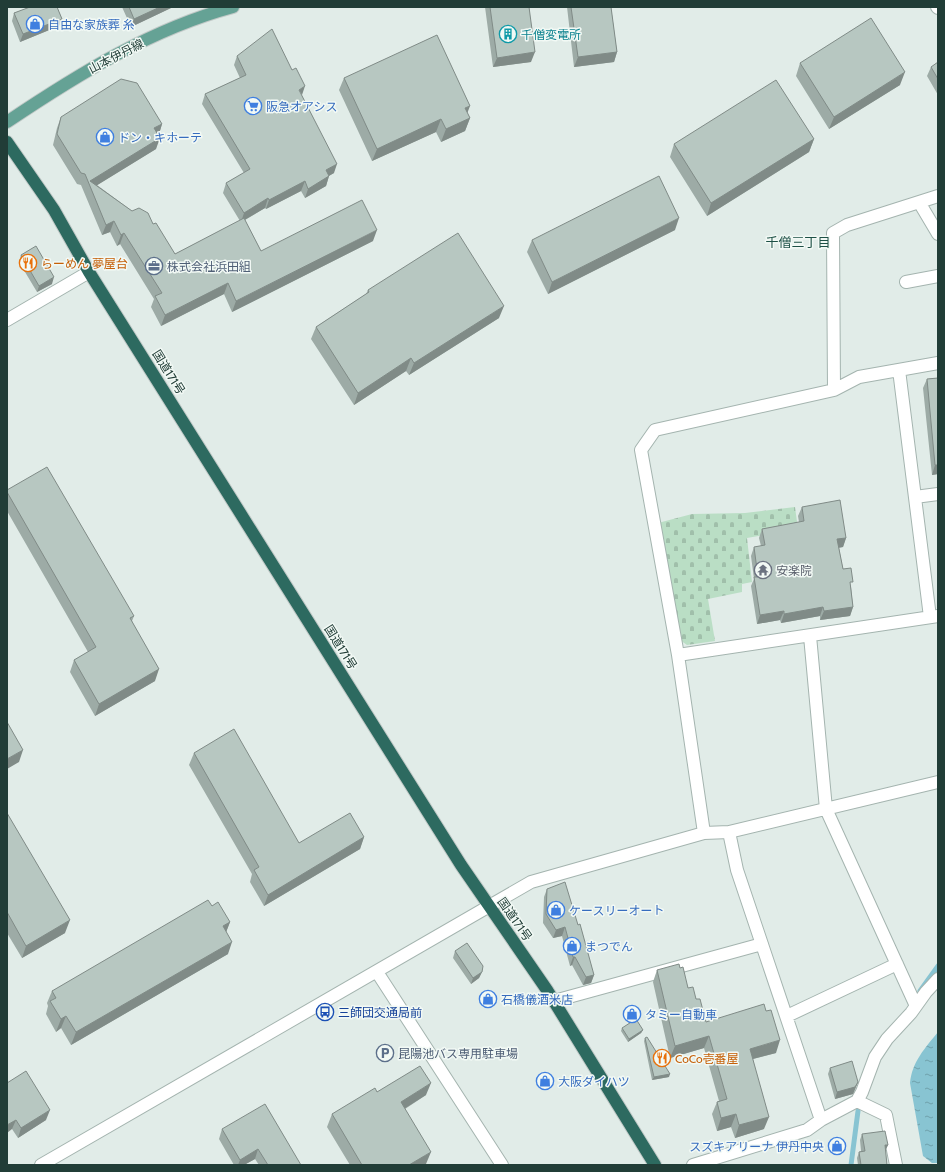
<svg xmlns="http://www.w3.org/2000/svg" width="945" height="1172" viewBox="0 0 945 1172" font-family="Cabin,'Noto Sans JP',sans-serif">
  <style>
    .cemetery { fill: url(#cemetery-stones) }
    .water { fill: url(#water-ripples) }
    .lines { fill: none; stroke-linecap: round; stroke-linejoin: round }
    .stream { stroke: #88c4d2; stroke-width: 5 }
    .minor-casing { stroke: #a4b4af; stroke-width: 14 }
    .major-casing { stroke: #c1c9c7; stroke-width: 14 }
    .highway-casing { stroke: #c1c9c7; stroke-width: 14 }
    .minor { stroke: #fff; stroke-width: 12 }
    .major { stroke: #65a295; stroke-width: 12 }
    .highway { stroke: #2d6a60; stroke-width: 12 }
    .wall { fill: #9daba6 }
    .shaded-wall { fill: #808b87 }
    .building { fill: #b7c7c1; stroke: #808b87 }
    .labels { text-anchor: middle; dominant-baseline: central; stroke-width: 3; stroke-linejoin: round; paint-order: stroke }
    .shop-label { font-size: 12px; fill: #366cbe; stroke: #f2f9f5; text-anchor: start }
    .culture-label { font-size: 12px; fill: #0d838f; stroke: #f2f9f5; text-anchor: start }
    .street-label { font-size: 12px; fill: #213d37; stroke: #f2f9f5 }
    .food-label { font-size: 12px; fill: #c56008; stroke: #f2f9f5; text-anchor: start }
    .service-label { font-size: 12px; fill: #4e5e75; stroke: #f2f9f5; text-anchor: start }
    .worship-label { font-size: 12px; fill: #5b616d; stroke: #f2f9f5; text-anchor: start }
    .transit-label { font-size: 12px; fill: #164399; stroke: #f2f9f5; text-anchor: start }
    .neighbourhood-label { font-size: 13px; fill: #1d5045; stroke: #f2f9f5 }
  </style>
  <defs>
    <pattern id="cemetery-stones" width="16" height="16" patternUnits="userSpaceOnUse"><rect width="16" height="16" fill="#badec5"/><path d="M2 7V4a2 2 0 0 1 4 0v3zM10 15v-3a2 2 0 0 1 4 0v3z" fill="#a0bfaa"/></pattern>
    <pattern id="water-ripples" width="26" height="14" patternUnits="userSpaceOnUse"><rect width="26" height="14" fill="#88c4d2"/><path d="M2 4q2-2 4 0t4 0M15 11q2-2 4 0t4 0" fill="none" stroke="#6fa0ab"/></pattern>
  </defs>
  <rect width="100%" height="100%" fill="#e1ece8"/>
  <!-- cemetery -->
  <path class="cemetery" d="M795,507L798,529L747,538L752,582L742,584V592L708,599L715,641L687,645L680,640L658,523L692,514L745,513Z"/>
  <!-- water -->
  <path class="water" d="M938,1032V1163H932L923,1156L910,1083C912,1062 925,1048 938,1032Z"/>
  <g class="lines">
    <!-- stream -->
    <path class="stream" d="M920,991L938,966
      M851,1165L858,1111"/>
    <defs>
      <path id="minor" d="M937,7L938,8
        M919,202L938,234
        M906,282L938,276
        M7,320L89,272
        M899,370L930,617
        M834,390L833,233L847,225L938,196
        M915,497L938,494
        M810,636L826,809L916,1006
        M678,655L938,616
        M729,832L737,870L821,1120
        M704,833L678,655L641,450L655,430L834,390L859,377L938,363
        M377,972L502,1165
        M554,1001L762,944
        M787,1016L897,964
        M857,1101L886,1115L896,1165
        M41,1165L531,882L704,833L729,832L938,782
        M693,1165L807,1130L821,1120L857,1101L862,1092L875,1057L887,1039L911,1013L926,992L938,979"/>
      <path id="major" d="M7,122C77,75 151,29 233,7"/>
      <path id="highway" d="M7,142L54,210L89,272L461,865L547,990L655,1165"/>
    </defs>
    <!-- minor casing -->
    <use href="#minor" class="minor-casing"/>
    <!-- major casing -->
    <use href="#major" class="major-casing"/>
    <!-- highway casing -->
    <use href="#highway" class="highway-casing"/>
    <!-- minor -->
    <use href="#minor" class="minor"/>
    <!-- major -->
    <use href="#major" class="major"/>
    <!-- highway -->
    <use href="#highway" class="highway"/>
  </g>
  <!-- wall -->
  <path class="wall" d="M25,7H57L62,19L59,26L20,42L12,21L14,13L26,9Z
    M122,7H172L171,8L131,27Z
    M485,7H529L531,62L493,67Z
    M567,7H611L617,52L614,62L574,67Z
    M237,56L301,95L334,173L329,176L326,186L305,198L301,191L266,209L265,208L245,220L261,251L373,241L232,312L224,294L161,326L151,307L154,299L120,244L117,246L110,232L102,235L81,185L77,184L53,145L57,128L61,117L162,124L159,134L158,135L156,149L97,185L132,211L153,224L175,254L240,221L223,193L226,183L244,173L202,104L205,94L240,78L234,65Z
    M938,62V95L927,76L931,67Z
    M800,63L900,85L829,129L796,76Z
    M344,78L467,113L470,118L465,131L441,142L436,132L372,161L339,90Z
    M814,139L809,152L707,216L670,157L674,144Z
    M675,230L548,294L527,252L532,240Z
    M21,255L52,284L37,292L19,262Z
    M368,290L499,318L409,375L406,371L354,405L311,339L316,327L366,294Z
    M938,378V474L932,475L923,388L927,379Z
    M7,490L134,616L132,621L155,681L95,716L70,672L74,660L88,652L7,511Z
    M802,507L846,538L843,547L839,548L843,569L851,587L853,607L850,616L820,620V616L781,623L780,620L757,624L751,586L754,579L751,556L754,547L761,546L759,538L762,529L799,522L798,516Z
    M194,753L299,843L364,837L360,849L264,906L250,882L252,874L189,765Z
    M7,813L65,933L22,958L7,933Z
    M547,889L594,975L591,983L583,985L572,965L570,966L562,936L553,938L543,923L544,897Z
    M212,906L230,922L226,932L228,954L71,1045L61,1028L56,1032L46,1014L48,1006L47,1003L52,991Z
    M455,951L482,972L479,978L471,984L453,958Z
    M680,968L688,988L696,999L706,1022L776,1053L753,1059L764,1129L735,1138L731,1127L717,1131L712,1114L717,1102L719,1101L704,1048L670,1058L653,982L657,970Z
    M622,1028L643,1030L641,1033L628,1042L621,1031Z
    M645,1038L669,1077L652,1080L644,1041Z
    M830,1068L858,1082L853,1094L835,1099L828,1074Z
    M7,1083L46,1120L18,1138L12,1129Z
    M377,1092L426,1095L405,1109L426,1164L425,1165H350L327,1127L332,1114Z
    M222,1129L301,1165H259L255,1159L244,1165H234L219,1139Z
    M862,1134L888,1145L885,1151L887,1165H858L857,1158L859,1152L861,1151L860,1140Z"/>
  <!-- shaded-wall -->
  <path class="shaded-wall" d="M160,7H172L171,8L131,27L134,19Z
    M62,19L59,26L20,42L23,34Z
    M535,52L531,62L493,67L497,58Z
    M617,52L614,62L574,67L578,57Z
    M905,72L900,85L829,129L834,117Z
    M305,86L302,95L299,90Z
    M470,106L465,119V108Z
    M470,118L465,131L441,142L446,129Z
    M441,119L436,132L372,161L377,149Z
    M162,124L159,134L150,139L154,128Z
    M160,138L156,149L91,189L90,181Z
    M814,139L809,152L707,216L711,203Z
    M337,164L334,173L323,179L326,170Z
    M329,176L326,186L305,198L308,189Z
    M305,181L301,191L266,209L269,200Z
    M268,198L265,208L241,222L244,213Z
    M679,218L675,230L548,294L552,282Z
    M114,221L110,232L102,235L106,225Z
    M377,230L373,241L232,312L236,301Z
    M124,233L120,244L117,246L121,235Z
    M54,277L52,284L37,292L39,286Z
    M228,283L224,294L161,326L165,315Z
    M504,306L499,318L409,375L414,363Z
    M411,358L406,371L354,405L358,393Z
    M935,465H938V474L932,475Z
    M846,538L843,547L834,548L837,539Z
    M823,607L820,616L781,623L784,614Z
    M853,607L850,616L820,620L824,611Z
    M784,611L780,620L757,624L760,615Z
    M159,669L155,681L95,716L99,704Z
    M23,750L19,762L7,769V759Z
    M364,837L360,849L264,906L268,895Z
    M70,920L65,933L22,958L26,946Z
    M230,922L225,935L223,926Z
    M565,927L562,936L553,938L556,930Z
    M232,942L228,954L71,1045L76,1032Z
    M573,957H575L572,965L570,966Z
    M482,972L479,978L471,984L473,978Z
    M594,975L591,983L583,985L586,977Z
    M66,1016L61,1028L56,1032L61,1019Z
    M643,1030L641,1033L628,1042L629,1039Z
    M709,1036L704,1048L670,1058L675,1046Z
    M780,1040L776,1053L745,1061L750,1049Z
    M670,1074L669,1077L652,1080L654,1077Z
    M858,1082L853,1094L835,1099L837,1092Z
    M431,1083L426,1095L396,1114L401,1102Z
    M50,1110L46,1120L18,1138L21,1128Z
    M736,1114L731,1127L717,1131L721,1118Z
    M769,1117L764,1129L735,1138L739,1125Z
    M16,1120L12,1129L7,1133V1125Z
    M885,1145H888L885,1151Z
    M258,1149L255,1159L244,1165H238L240,1160Z
    M431,1152L426,1164L425,1165H409Z"/>
  <!-- building -->
  <path class="building" d="M30,7H57L62,19L23,34L14,13Z
    M129,7H160L134,19Z
    M490,7H529L535,52L497,58Z
    M571,7H611L617,52L578,57Z
    M871,18L905,72L834,117L800,63Z
    M272,29L292,70L296,68L305,86L299,90L337,164L326,170L329,176L308,189L305,181L269,200L268,198L244,213L226,183L250,169L205,94L246,75L237,56Z
    M437,35L470,106L465,108L470,118L446,129L441,119L377,149L344,78Z
    M938,62V79L931,67Z
    M121,79L137,83L162,124L154,128L160,138L90,181L132,211L139,208L148,213L153,224L156,223L175,254L244,218L261,251L362,200L377,230L236,301L228,283L165,315L155,296L162,293L124,233L121,235L114,221L106,225L85,174L81,173L57,134L61,117Z
    M776,80L814,139L711,203L674,144Z
    M659,176L679,218L552,282L532,240Z
    M458,233L504,306L414,363L411,358L358,393L316,327L369,292L368,290Z
    M36,246L54,277L39,286L21,255Z
    M938,378V465H935L927,379Z
    M47,467L134,616L130,618L159,669L99,704L74,660L96,647L7,492V490Z
    M840,500L846,538L837,539L843,569L851,568L853,582H850L853,607L824,611L823,607L784,614V611L760,615L754,577H758L754,547L765,545L762,529L804,521L802,507Z
    M7,722L23,750L7,759Z
    M234,729L299,843L350,813L364,837L268,895L254,870L259,867L194,753Z
    M7,813L70,920L26,946L7,912Z
    M565,882L578,925L580,924L594,975L586,977L575,957H573L565,927L556,930L546,914L547,889Z
    M208,900L212,906L218,902L230,922L223,926L232,942L76,1032L66,1016L61,1019L50,1001L56,998L52,991Z
    M467,943L483,966L482,972L473,978L455,951Z
    M679,964L680,968L683,967L688,988L693,987L696,999H700L706,1022L764,1004L766,1011L771,1010L780,1040L750,1049L769,1117L739,1125L736,1114L721,1118L717,1102L727,1099L709,1036L675,1046L657,970Z
    M636,1019L643,1030L629,1039L622,1028Z
    M647,1037L670,1074L654,1077L645,1038Z
    M852,1061L858,1082L855,1087L837,1092L830,1068Z
    M420,1066L431,1083L401,1102L431,1152L409,1165H362L332,1114L375,1088L377,1092Z
    M26,1071L50,1110L21,1128L16,1120L7,1125V1083Z
    M265,1104L301,1165H268L258,1149L240,1160L222,1129Z
    M885,1131L888,1145H885L887,1165H861L859,1152L865,1151L862,1134Z"/>
  <!-- icons -->
  <defs>
    <symbol id="shop-ring" viewBox="-11 -11 22 22"><circle r="9.5" fill="#f2f9f5" stroke="#3f7fe0" stroke-width="1.5"/><path d="M-5-2.5h2.3a2.7 3.5 0 0 1 5.4 0H5L5.5 6h-11ZM-1.5-2.5h3a1.5 2.3 0 0 0-3 0Z" fill="#3f7fe0"/></symbol>
    <symbol id="building-ring" viewBox="-11 -11 22 22"><circle r="9.5" fill="#f2f9f5" stroke="#0f9aa8" stroke-width="1.5"/><path d="M-4-6H4V6H1V3H-1V6H-4ZM-2.5-4.3h1.7v1.8h-1.7ZM.8-4.3h1.7v1.8H.8ZM-2.5-1h1.7V.8h-1.7ZM.8-1h1.7V.8H.8Z" fill="#0f9aa8"/></symbol>
    <symbol id="supermarket-ring" viewBox="-11 -11 22 22"><circle r="9.5" fill="#f2f9f5" stroke="#3f7fe0" stroke-width="1.5"/><path d="M-6-5.5h2.5l.6 2H6L4.5 2H-2.5L-4.4-4H-6ZM-1.5 3.2a1.3 1.3 0 1 0 .1 0ZM3 3.2a1.3 1.3 0 1 0 .1 0Z" fill="#3f7fe0"/></symbol>
    <symbol id="restaurant-ring" viewBox="-11 -11 22 22"><circle r="9.5" fill="#f2f9f5" stroke="#e8710a" stroke-width="1.5"/><path d="M-5-6h1v4h1v-4h1v4h1v-4h1v5L-1.5 .5V6h-2V.5L-5-1ZM5-6V6H3V1.5H1.5Q1.5-4 5-6Z" fill="#e8710a"/></symbol>
    <symbol id="office-ring" viewBox="-11 -11 22 22"><circle r="9.5" fill="#f2f9f5" stroke="#5c6f8a" stroke-width="1.5"/><path d="M-6-3h4V-5.5h4V-3h4V5H-6ZM-1-4.5V-3h2v-1.5ZM-6 0V1H6V0Z" fill="#5c6f8a"/></symbol>
    <symbol id="temple-ring" viewBox="-11 -11 22 22"><circle r="9.5" fill="#f2f9f5" stroke="#6b7280" stroke-width="1.5"/><path d="M0-6L5-2H3V0L6.5 2.5H4V6H1.5V3h-3V6H-4V2.5H-6.5L-3 0V-2H-5Z" fill="#6b7280"/></symbol>
    <symbol id="bus-ring" viewBox="-11 -11 22 22"><circle r="9.5" fill="#f2f9f5" stroke="#1a4fb4" stroke-width="1.5"/><path d="M-5-6H5V4H4V6H2V4H-2V6H-4V4H-5ZM-3.5-4V0h7V-4ZM-3.5 1.2v1.5H-2V1.2ZM2 1.2v1.5H3.5V1.2Z" fill="#1a4fb4"/></symbol>
    <symbol id="parking-ring" viewBox="-11 -11 22 22"><circle r="9.5" fill="#f2f9f5" stroke="#5c6f8a" stroke-width="1.5"/><path d="M-3.5-5.5H1a3.5 3.5 0 0 1 0 7H-1V5.5H-3.5ZM-1-3.4V-.6H.8a1.4 1.4 0 0 0 0-2.8Z" fill="#5c6f8a"/></symbol>
  </defs>
  <g fill-rule="evenodd">
    <use href="#shop-ring" x="25" y="14" width="20" height="20"/>
    <use href="#building-ring" x="498" y="24" width="20" height="20"/>
    <use href="#supermarket-ring" x="243" y="96" width="20" height="20"/>
    <use href="#shop-ring" x="95" y="127" width="20" height="20"/>
    <use href="#restaurant-ring" x="18" y="253" width="20" height="20"/>
    <use href="#office-ring" x="144" y="256" width="20" height="20"/>
    <use href="#temple-ring" x="753" y="560" width="20" height="20"/>
    <use href="#shop-ring" x="546" y="900" width="20" height="20"/>
    <use href="#shop-ring" x="562" y="936" width="20" height="20"/>
    <use href="#shop-ring" x="478" y="989" width="20" height="20"/>
    <use href="#bus-ring" x="315" y="1002" width="20" height="20"/>
    <use href="#shop-ring" x="622" y="1004" width="20" height="20"/>
    <use href="#parking-ring" x="375" y="1043" width="20" height="20"/>
    <use href="#restaurant-ring" x="652" y="1048" width="20" height="20"/>
    <use href="#shop-ring" x="535" y="1071" width="20" height="20"/>
    <use href="#shop-ring" x="827" y="1136" width="20" height="20"/>
  </g>
  <g class="labels">
    <!-- shop labels -->
    <g class="shop-label">
      <text x="48" y="24">自由な家族葬 糸</text>
      <text x="266" y="106">阪急オアシス</text>
      <text x="118" y="137">ドン・キホーテ</text>
      <text x="569" y="910">ケースリーオート</text>
      <text x="585" y="946">まつでん</text>
      <text x="501" y="999">石橋儀酒米店</text>
      <text x="645" y="1014">タミー自動車</text>
      <text x="558" y="1081">大阪ダイハツ</text>
      <text x="824" y="1146" text-anchor="end">スズキアリーナ 伊丹中央</text>
    </g>
    <!-- culture labels -->
    <g class="culture-label">
      <text x="521" y="34">千僧変電所</text>
    </g>
    <!-- street labels -->
    <g class="street-label">
      <text transform="translate(116 56) rotate(-27)">山本伊丹線</text>
      <text transform="translate(169 372) rotate(58)">国道171号</text>
      <text transform="translate(341 647) rotate(58)">国道171号</text>
      <text transform="translate(515 919) rotate(55)">国道171号</text>
    </g>
    <!-- food labels -->
    <g class="food-label">
      <text x="41" y="263">らーめん 夢屋台</text>
      <text x="675" y="1058">CoCo壱番屋</text>
    </g>
    <!-- service labels -->
    <g class="service-label">
      <text x="167" y="266">株式会社浜田組</text>
      <text x="398" y="1053">昆陽池バス専用駐車場</text>
    </g>
    <!-- worship labels -->
    <g class="worship-label">
      <text x="776" y="570">安楽院</text>
    </g>
    <!-- transit labels -->
    <g class="transit-label">
      <text x="338" y="1012">三師団交通局前</text>
    </g>
    <!-- neighbourhood labels -->
    <g class="neighbourhood-label">
      <text x="798" y="242">千僧三丁目</text>
    </g>
  </g>
  <!-- border -->
  <rect width="945" height="1172" fill="none" stroke="#213d37" stroke-width="16"/>
</svg>
